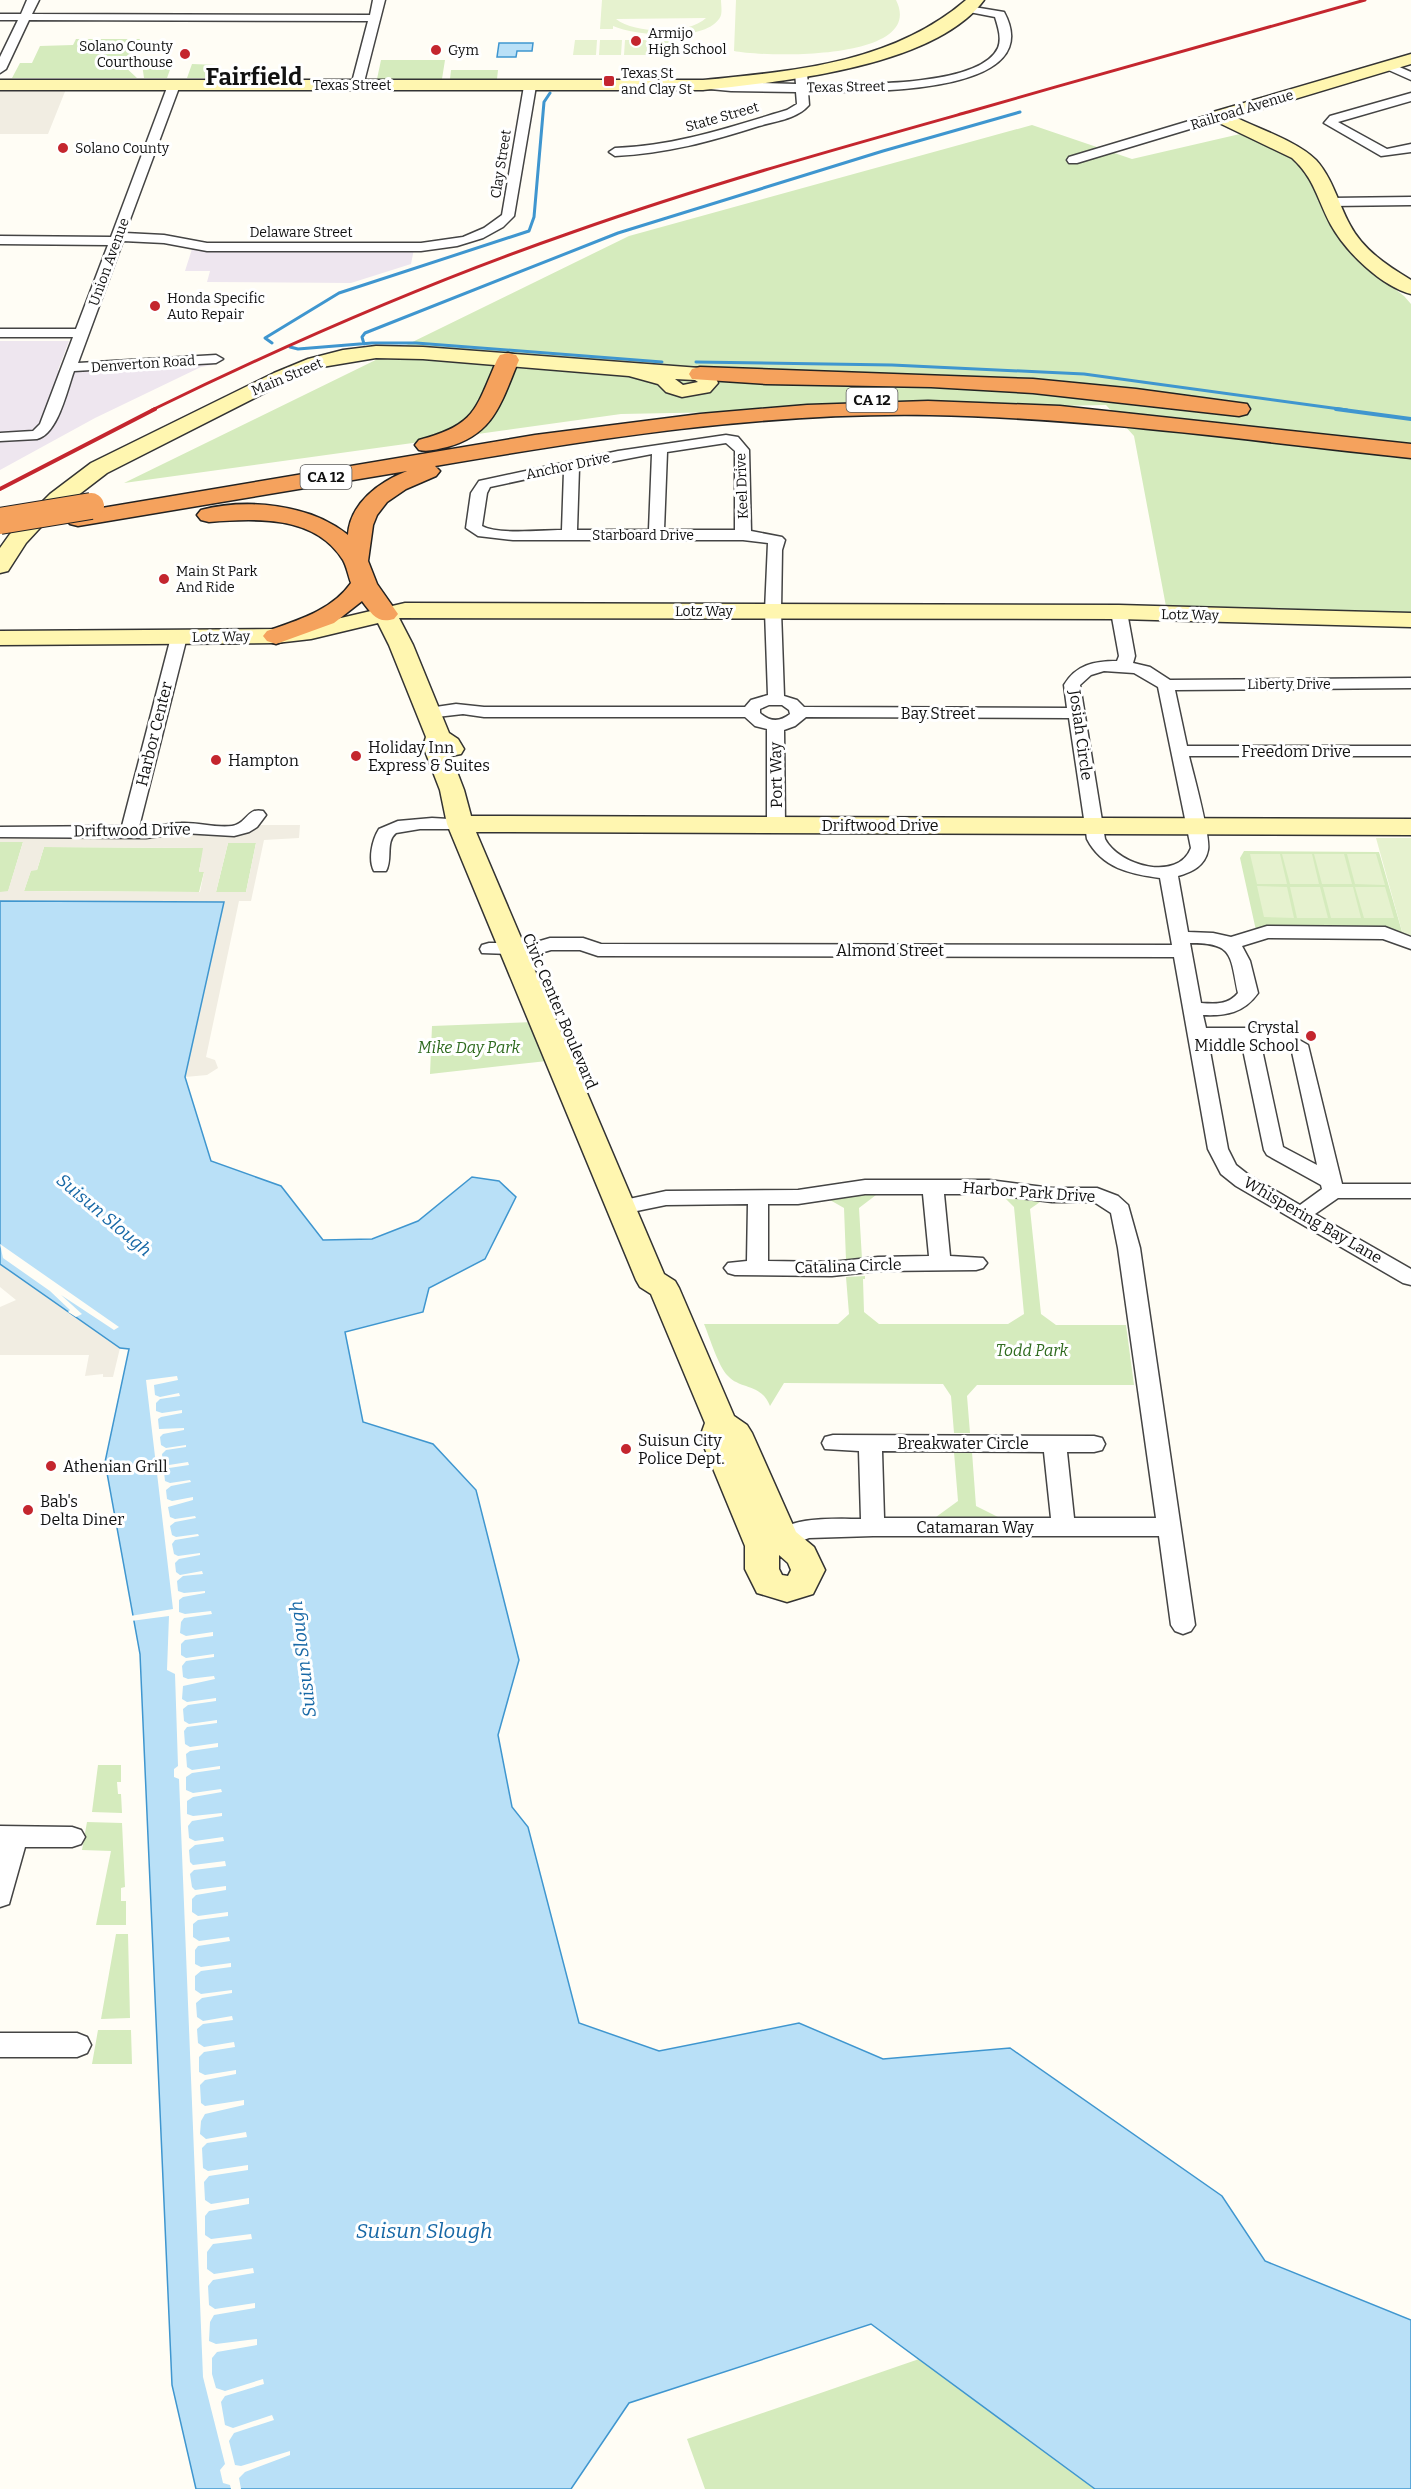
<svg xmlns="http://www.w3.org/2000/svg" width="1411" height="2489" viewBox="0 0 1411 2489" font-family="Bitter,serif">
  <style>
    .industrial { fill: #eee6ef }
    .green { fill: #d5ebbd }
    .pitch { fill: #e6f2cf; fill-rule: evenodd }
    .plaza { fill: #f1ede2; fill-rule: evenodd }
    .water { fill: #b9e0f7; stroke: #3f96cf; stroke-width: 1.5 }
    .pier { fill: #fffdf5 }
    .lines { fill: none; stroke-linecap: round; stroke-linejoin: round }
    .stream-far1 { stroke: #3f96cf; stroke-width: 3 }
    .stream { stroke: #3f96cf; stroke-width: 4 }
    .street-casing { stroke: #444; stroke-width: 3 }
    .secondary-casing { stroke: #333; stroke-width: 3 }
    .highway-casing { stroke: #222; stroke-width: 3 }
    .street { fill: #fff; fill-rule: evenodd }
    .secondary { fill: #fff6b0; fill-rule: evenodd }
    .highway { fill: #f5a25d; fill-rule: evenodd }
    .rail-far1 { stroke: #c4262e; stroke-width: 3 }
    .rail { stroke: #c4262e; stroke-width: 4 }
    .highway-bridge-casing { stroke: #222; stroke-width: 28; stroke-linecap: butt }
    .highway-bridge { stroke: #f5a25d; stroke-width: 26 }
    .poi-dot { fill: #c4262e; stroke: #fff; stroke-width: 2 }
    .labels { text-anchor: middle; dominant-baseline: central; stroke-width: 6; stroke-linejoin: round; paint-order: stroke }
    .far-poi-label { font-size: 14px; fill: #111; stroke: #fff; text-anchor: start }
    .far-street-label { font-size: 14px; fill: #111; stroke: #fff }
    .shield { fill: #fff; stroke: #585858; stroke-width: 1.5 }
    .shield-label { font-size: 15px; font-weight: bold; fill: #111 }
    .street-label { font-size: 16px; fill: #111; stroke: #fff }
    .poi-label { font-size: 16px; fill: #111; stroke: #fff; text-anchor: start }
    .park-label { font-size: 16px; font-style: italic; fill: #2f6b1f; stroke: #fff }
    .water-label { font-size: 18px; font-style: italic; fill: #1768a6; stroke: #fff }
    .near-water-label { font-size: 21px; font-style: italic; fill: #1768a6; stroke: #fff }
    .far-town-label { font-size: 24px; font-weight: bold; fill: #111; stroke: #fff }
  </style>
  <rect width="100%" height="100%" fill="#fffdf5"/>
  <!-- industrial -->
  <path class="industrial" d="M192,249H414L411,264L351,283L207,282L210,271H185Z
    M0,341H69L58,370L100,369L213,358V365L201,367L95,418L0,470Z"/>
  <!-- green -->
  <path class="green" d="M76,39H140L127,62L123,65L137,78H12L20,63H32L40,46L73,45Z
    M381,60H445L442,79H377Z
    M142,64H172L167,78H144Z
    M192,64L218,65L213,78H187Z
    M451,70H498L497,79H450Z
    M1032,125L1132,159L1240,134L1290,157L1316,175L1340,238L1358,261L1404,296L1411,304V623L1168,617L1134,436L1106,405L621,414L124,483L629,236Z
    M0,842H23L8,892H0Z
    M228,843H256L246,892H216Z
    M44,847L204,848L199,871L204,872L199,892L24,891L31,870H37Z
    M1244,851L1379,852L1403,935H1257L1240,858Z
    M534,1022L547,1061L430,1074L432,1026Z
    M863,1195H876L859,1208L862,1259L846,1260L844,1208L830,1200Z
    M1004,1197L1040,1202L1030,1209L1041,1314L1056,1325H1126L1134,1385H977L967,1396L970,1433H954L951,1396L943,1384L784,1383L770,1406C761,1383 741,1390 728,1376C718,1366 710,1338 704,1324H838L849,1314L846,1277L865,1276V1279H863L864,1312L879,1324H1008L1024,1314L1014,1207Z
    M954,1452H972L976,1506L998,1517H936L958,1501Z
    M98,1765H121V1782H117L118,1794H121L122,1813L92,1812Z
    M87,1822L122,1823L125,1887L121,1888V1901H126V1925H96L111,1851L82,1850Z
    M116,1934H128L130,2018L101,2019Z
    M98,2030H131L132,2064H92Z
    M922,2358L1153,2489H705L687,2439Z"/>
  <!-- pitch -->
  <path class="pitch" d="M602,0H721C721,6 723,14 719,19C703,42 636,36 613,26V29H600ZM706,18C688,35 635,34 616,19Z
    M736,0H896C927,62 763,57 734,51Z
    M575,40H597L596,55H573Z
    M600,40H622L621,55H599Z
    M625,40H647V55H624Z
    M650,40H672V55H650Z
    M1376,838H1411V938L1403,935Z
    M1250,854H1280L1287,884H1257Z
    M1282,854H1312L1319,884H1290Z
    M1314,854H1344L1352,884H1322Z
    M1347,854H1376L1385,885L1355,884Z
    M1257,886L1287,887L1294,918L1264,917Z
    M1290,887H1320L1328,918H1297Z
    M1323,887H1353L1361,918H1331Z
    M1355,887H1385L1394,918H1364Z"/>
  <!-- plaza -->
  <path class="plaza" d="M66,89L48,134H0V91Z
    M255,825H300L299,838L264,840L251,901H239L206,1057L215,1060L218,1068L207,1075L185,1077L223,902L0,901V892L8,891L23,842H0V837L192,830L230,835ZM228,843H256L246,892H216ZM44,847L203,848L199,872H204L200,892L24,891L31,871L37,870Z
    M0,1264L120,1348L113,1377H103V1374L85,1376L89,1355H0V1307L16,1300L0,1287Z"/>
  <!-- water -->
  <path class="water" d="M499,43H533L532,51H517L516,57H497Z
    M0,901L224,902L185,1077L211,1161L281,1186L323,1240L372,1239L418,1221L472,1177L499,1181L516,1197L485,1259L429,1288L423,1312L345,1332L363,1422L433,1444L476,1490L519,1660L498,1735L512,1807L528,1827L579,2023L659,2051L799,2023L883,2059L1010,2048L1222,2196L1265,2261L1411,2320V2489H1095L871,2324L629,2403L571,2489H196L172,2385L140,1654L105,1462L129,1349L120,1348L0,1264Z"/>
  <!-- pier -->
  <path class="pier" d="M0,1244L119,1327L114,1330L61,1295L82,1314L76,1317L68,1312L70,1310L50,1291L3,1258Z
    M177,1376L178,1380L154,1385L155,1395L160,1397L179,1393L180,1396L160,1399L156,1403V1411L162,1413L182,1410V1413L161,1417L158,1419L159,1429L184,1428V1430L163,1434L160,1437L161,1445L166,1448L186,1445V1447L166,1450L162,1454L163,1464L169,1465L188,1462L189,1465L169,1468L164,1472L165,1481L170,1483L190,1480L191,1482L171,1486L166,1490L167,1499L172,1501L193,1497V1500L168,1507L170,1517L175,1519L195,1516L196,1518L175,1522L170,1526L172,1535L176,1537L198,1534L199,1536L175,1540L172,1544L174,1554L178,1556L200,1553V1555L179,1559L175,1563L176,1572L180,1575L202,1571L203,1574L183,1576L177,1581L178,1591L184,1593L205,1591V1593L183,1597L179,1600V1612L185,1614L211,1611L212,1614L184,1618L181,1622L180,1633L186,1636L213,1632V1636L185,1640L181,1644V1655L186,1658L214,1654V1657L186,1661L182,1666L183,1677L188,1679L214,1676L215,1679L183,1686L182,1699L187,1702L216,1698V1701L188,1705L183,1709L184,1721L189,1724L217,1720V1723L187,1727L184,1731L185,1744L190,1747L218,1743V1747L190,1751L186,1754L187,1767L192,1770L220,1766V1769L192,1773L186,1777V1790L193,1793L221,1789L222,1792L193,1797L187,1801V1814L193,1816L222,1813V1816L192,1821L188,1826L189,1838L195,1841L223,1837L224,1841L195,1845L189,1850L190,1862L193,1865L225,1861L226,1866L194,1870L190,1874L192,1887L195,1890L226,1886V1890L196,1895L192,1899V1912L198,1916L228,1912V1916L198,1920L193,1924V1937L199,1941L229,1937L230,1941L198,1946L195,1950V1964L201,1967L231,1963V1967L201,1971L195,1976V1990L201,1994L232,1990V1993L202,1998L196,2003L197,2017L203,2021L232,2016L233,2020L203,2024L197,2029L198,2043L204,2047L234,2042L235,2047L204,2052L199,2057V2072L205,2075L236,2070V2074L205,2080L200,2085L201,2103L205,2106L244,2100V2105L205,2114L201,2121L200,2134L206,2139L246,2132L247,2137L207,2143L202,2148L203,2168L208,2171L248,2165V2170L209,2176L204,2182L205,2200L211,2204L249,2198V2204L209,2211L205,2216V2235L211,2239L251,2234L252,2239L213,2244L207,2252V2269L214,2274L253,2268L254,2273L213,2280L208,2286L209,2305L215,2309L255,2303V2308L214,2315L210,2322L209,2341L216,2344L257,2339V2345L217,2352L212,2358V2374L216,2388L225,2391L263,2379L264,2384L225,2396L221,2402L225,2425L233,2428L272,2415L274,2420L234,2433L229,2441L235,2465L241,2466L290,2451V2455L245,2472L239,2478L241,2489H231L230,2485L223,2483L220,2470L225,2464L203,2377L179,1779L174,1777V1769L178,1766L175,1674L167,1670L169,1616L131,1621L130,1616L173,1609L146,1380Z"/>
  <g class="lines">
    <!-- stream-far1 -->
    <path class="stream-far1" d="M272,343L265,338L339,293L529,231L534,217L544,102L550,93
      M364,344L362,337L365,333L618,233L883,151L1020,112
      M290,347L298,349L372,343H416L662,362
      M696,362L892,365L1084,374L1347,410"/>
    <!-- stream -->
    <path class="stream" d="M1336,409L1411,419"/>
    <defs>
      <path id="street" d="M27,0H39L32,14L370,15L373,0H385L363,86L357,90L351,86L368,21L29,20L6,69L0,73V57L18,20H0V14H21Z
        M968,6L1004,12C1051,99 852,91 808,92L809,105C797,119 776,121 759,126C712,141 665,154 615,156L609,152L615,148C675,146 730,127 787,110L797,104L796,92L731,91L699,88V82L703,81L796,84L795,74L801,70L807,74L808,84C847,84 979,89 998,48C1002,38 998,27 995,17L964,11V7Z
        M1388,62L1411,72V80L1384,68L1382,66Z
        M174,81L180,85L125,233L164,235L207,243H421L463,237L484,228L502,215L524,86L530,82L536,86L514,216L503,227L483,238L457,246L421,251H207L164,243L123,241L78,363L216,355L223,359L216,363L74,371C67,390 58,434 37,439L0,441V433L33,431L40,424L73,337H0V329H76L108,245L0,244V236L111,237L168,85Z
        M1411,93V101L1338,122L1387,149L1411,144V152L1381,156L1324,123L1330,116Z
        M1219,112L1225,116L1223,119L1077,163H1069L1067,160L1069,157Z
        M1411,197V205L1331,206L1325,202L1331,198Z
        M726,435L738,437L749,450L751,531L782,537L785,540L782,550L781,611L784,696L797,700L804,707L1067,708L1064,685C1076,665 1094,661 1117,661L1119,656L1111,612L1119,607L1127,612L1135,656L1133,663L1150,667L1170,680L1411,678V688L1175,690L1187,746H1411V756H1189C1193,773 1211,837 1208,850C1205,866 1192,872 1178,876L1188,932L1213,933L1231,937L1267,926L1385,927L1411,937V949L1383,939L1268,938L1242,946L1250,961L1258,993C1244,1013 1226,1016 1203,1015L1206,1028H1267L1287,1033L1308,1045L1342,1184H1411V1198H1338L1315,1214L1411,1269V1285L1403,1283L1236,1186L1221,1174L1208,1149L1174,957L598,956L580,950H551L534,955L482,953L480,949L482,945L489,943H533L550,938H583L601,944L1172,945L1160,878C1130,874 1102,868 1087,839L1069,718L806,717L795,726L784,730L785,824L782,828H770L767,824V729L755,726L745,717H484L463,714L428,718L422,717L420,713L422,709L456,704L484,707H745L751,700L768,695L765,611L768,543L743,540H513L478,536L466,528L471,493L479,481L618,451ZM726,443L735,451V530H664L667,452ZM652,454L649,530H577L579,468ZM564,471L562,530C542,530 498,535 482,526L487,493L490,487ZM1104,671L1134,673L1158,687L1191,848C1178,882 1119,866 1105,839L1080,685L1091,675ZM769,705H782L789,710L790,714C780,722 770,722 760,713V709ZM1190,943C1234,943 1230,955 1238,993C1228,1005 1216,1004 1201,1003ZM1208,1040H1241L1264,1150L1267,1155L1321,1185L1322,1189L1300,1205L1250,1176L1236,1165L1228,1149ZM1260,1040L1274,1041L1292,1052L1317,1165L1283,1147Z
        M179,632L187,637L139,827C154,828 167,823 181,823C198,822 215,828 232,826C247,824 247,807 263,811L266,815L257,827L249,832L234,836L183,833L146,838L0,837V827L122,826L171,637Z
        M432,818L466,820L469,824L466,828L460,829H420L396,833C385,842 393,859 386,871H374C368,860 372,840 379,829L398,821Z
        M865,1180H989L1052,1188H1097L1118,1196L1128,1205L1140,1248L1195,1625L1191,1631L1183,1634L1175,1631L1171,1625L1159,1536H873L809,1538L783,1548L775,1545L771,1539C784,1515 837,1519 861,1519L859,1451L825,1449L822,1443L825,1437L833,1435L1094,1436L1102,1438L1105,1444L1102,1450L1094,1452H1067L1074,1518H1156L1118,1248L1111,1213L1094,1202H1052L989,1194H944L950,1256L983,1258L987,1263L983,1268L976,1270L878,1271L832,1276L735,1275L728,1273L724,1268L728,1263L747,1261L748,1204L666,1205L622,1214L615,1212L612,1207L615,1202L666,1191L798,1190ZM865,1194H923L929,1256L878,1257L832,1262L768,1261V1204H798ZM882,1451L1044,1452L1051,1518H884Z
        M0,1826L72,1827L81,1830L85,1837L81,1844L72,1847H25L9,1904L0,1907Z
        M0,2033H77L87,2037L91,2045L87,2053L77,2057H0Z"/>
      <path id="secondary" d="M966,0H984C935,67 780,82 703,90H0V80H703C795,71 893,63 966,0Z
        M1411,54V64L1235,117C1259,129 1297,141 1316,160C1333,179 1338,203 1350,225C1363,250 1388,266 1411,280V294C1381,286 1346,252 1331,225C1317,199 1315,179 1292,158L1213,120L1210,116L1213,112Z
        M376,346L423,347L700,368L714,374L718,383L710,392L682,397L666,392L658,384L629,376L423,359L376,358L322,367L288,381L107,473L51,516L26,543L8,571L0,573V548L10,534L50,494L91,463L274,373L308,359L343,350ZM675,379L695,380L698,382L683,385Z
        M405,603L1119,605L1411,613V627L1119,619L399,618L413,645L449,733L458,739L464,749L461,754L451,756L464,790L471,816L1411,819V835L476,832L664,1274L675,1281L679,1288L734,1416L747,1425L752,1433L796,1532L814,1547L825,1570L813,1594L787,1602L757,1593L745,1569V1546L700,1437L705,1423L651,1294L640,1287L636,1280L447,824L440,790L423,746L426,737L389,645L378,623L311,639L276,643L0,645V631L276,629L311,625ZM779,1555L788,1563L791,1570L788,1576L782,1575L779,1569Z"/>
      <path id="highway" d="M508,353L516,355L519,360C501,402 495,434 447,447C437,449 429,452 419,450L415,445L419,440C476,425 475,410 497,360L500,355Z
        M700,367L1033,379L1136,389L1247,404L1250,409L1247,414L1239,416L1033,393L931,387L766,384L692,379L689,374L692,369Z
        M928,401L1060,406L1411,444V458C1251,441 1091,418 930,415C765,412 598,438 435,466L440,471L436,476L406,489L387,502L377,515L373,525L368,561L377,584L398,614L394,619C377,624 372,614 362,601L334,623L276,644L267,641L263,636L267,631C298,620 331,611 351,583C348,575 347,567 343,560C315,515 255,518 209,522L201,520L197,515L201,510C247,498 310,504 348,535C350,503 379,482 407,471L78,526L70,524L66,519L70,514L78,512L535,435L700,414L807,405Z"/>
    </defs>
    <!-- street casing -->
    <use href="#street" class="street-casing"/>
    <!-- secondary casing -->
    <use href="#secondary" class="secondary-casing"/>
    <!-- highway casing -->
    <use href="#highway" class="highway-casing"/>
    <!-- street -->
    <use href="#street" class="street"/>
    <!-- secondary -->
    <use href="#secondary" class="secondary"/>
    <!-- highway -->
    <use href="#highway" class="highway"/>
    <!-- rail-far1 -->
    <path class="rail-far1" d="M152,410C289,343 429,282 573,232C703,186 836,149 968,112C1100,74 1232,37 1365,0"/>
    <!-- rail -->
    <path class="rail" d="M0,489L155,409"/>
    <defs>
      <path id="highway-bridge" d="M0,521L91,506"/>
    </defs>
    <!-- highway-bridge casing -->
    <use href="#highway-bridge" class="highway-bridge-casing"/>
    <!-- highway-bridge -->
    <use href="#highway-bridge" class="highway-bridge"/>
  </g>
  <!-- markers -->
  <g class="poi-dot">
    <circle cx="636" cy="41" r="6"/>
    <circle cx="436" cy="50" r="6"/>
    <circle cx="185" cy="54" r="6"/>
    <rect x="603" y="75" width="12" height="12" rx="3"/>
    <circle cx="63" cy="148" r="6"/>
    <circle cx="155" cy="306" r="6"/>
    <circle cx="164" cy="579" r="6"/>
    <circle cx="356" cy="756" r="6"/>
    <circle cx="216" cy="760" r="6"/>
    <circle cx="1311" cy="1036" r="6"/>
    <circle cx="626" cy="1449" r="6"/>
    <circle cx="51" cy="1466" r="6"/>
    <circle cx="28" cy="1510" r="6"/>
  </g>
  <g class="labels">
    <!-- far-poi labels -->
    <g class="far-poi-label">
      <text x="648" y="33">Armijo<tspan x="648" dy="16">High School</tspan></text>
      <text x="173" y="46" text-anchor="end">Solano County<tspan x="173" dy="16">Courthouse</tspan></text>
      <text x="448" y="50">Gym</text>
      <text x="621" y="73">Texas St<tspan x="621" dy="16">and Clay St</tspan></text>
      <text x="75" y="148">Solano County</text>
      <text x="167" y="298">Honda Specific<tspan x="167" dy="16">Auto Repair</tspan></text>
      <text x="176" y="571">Main St Park<tspan x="176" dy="16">And Ride</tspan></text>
    </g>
    <!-- far-street labels -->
    <g class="far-street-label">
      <text x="352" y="85">Texas Street</text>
      <text transform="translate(846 87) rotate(-1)">Texas Street</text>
      <text transform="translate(1242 110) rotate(-17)">Railroad Avenue</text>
      <text transform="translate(722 117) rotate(-16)">State Street</text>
      <text transform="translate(501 164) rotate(-81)">Clay Street</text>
      <text x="301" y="232">Delaware Street</text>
      <text transform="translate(109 262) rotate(-70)">Union Avenue</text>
      <text transform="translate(143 364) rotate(-4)">Denverton Road</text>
      <text transform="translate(287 377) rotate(-23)">Main Street</text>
      <text transform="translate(568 466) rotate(-12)">Anchor Drive</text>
      <text transform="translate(742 486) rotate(-92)">Keel Drive</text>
      <text x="643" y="535">Starboard Drive</text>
      <text x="704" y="611">Lotz Way</text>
      <text transform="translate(1190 615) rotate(1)">Lotz Way</text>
      <text transform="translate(221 637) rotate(-1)">Lotz Way</text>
      <text x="1289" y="684">Liberty Drive</text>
    </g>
    <!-- shield labels -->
    <g class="shield">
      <rect x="846.5" y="388" width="51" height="24" rx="4.5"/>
      <rect x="300.5" y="465" width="51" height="24" rx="4.5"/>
    </g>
    <g class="shield-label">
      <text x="872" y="400">CA 12</text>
      <text x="326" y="477">CA 12</text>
    </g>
    <!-- street labels -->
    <g class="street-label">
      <text x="938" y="713">Bay Street</text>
      <text transform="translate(154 734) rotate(-76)">Harbor Center</text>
      <text transform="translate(1081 735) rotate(82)">Josiah Circle</text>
      <text x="1296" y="751">Freedom Drive</text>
      <text transform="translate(776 775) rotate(-91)">Port Way</text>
      <text x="880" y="825">Driftwood Drive</text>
      <text transform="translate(132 830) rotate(-1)">Driftwood Drive</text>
      <text x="890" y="950">Almond Street</text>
      <text transform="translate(560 1011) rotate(67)">Civic Center Boulevard</text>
      <text transform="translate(1029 1192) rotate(4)">Harbor Park Drive</text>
      <text transform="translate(1313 1220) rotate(30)">Whispering Bay Lane</text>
      <text transform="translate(848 1266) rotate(-2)">Catalina Circle</text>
      <text x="963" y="1443">Breakwater Circle</text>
      <text x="975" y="1527">Catamaran Way</text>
    </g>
    <!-- poi labels -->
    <g class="poi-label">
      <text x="368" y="747">Holiday Inn<tspan x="368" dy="18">Express &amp; Suites</tspan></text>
      <text x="228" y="760">Hampton</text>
      <text x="1299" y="1027" text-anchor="end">Crystal<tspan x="1299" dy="18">Middle School</tspan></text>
      <text x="638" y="1440">Suisun City<tspan x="638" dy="18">Police Dept.</tspan></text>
      <text x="63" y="1466">Athenian Grill</text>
      <text x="40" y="1501">Bab's<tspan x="40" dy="18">Delta Diner</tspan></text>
    </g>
    <!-- park labels -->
    <g class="park-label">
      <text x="469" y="1047">Mike Day Park</text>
      <text x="1032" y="1350">Todd Park</text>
    </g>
    <!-- water labels -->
    <g class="water-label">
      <text transform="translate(104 1215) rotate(40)">Suisun Slough</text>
      <text transform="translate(303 1659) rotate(-97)">Suisun Slough</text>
    </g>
    <!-- near-water labels -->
    <g class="near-water-label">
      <text x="424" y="2231">Suisun Slough</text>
    </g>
    <!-- far-town labels -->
    <g class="far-town-label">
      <text x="254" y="77">Fairfield</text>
    </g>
  </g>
</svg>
